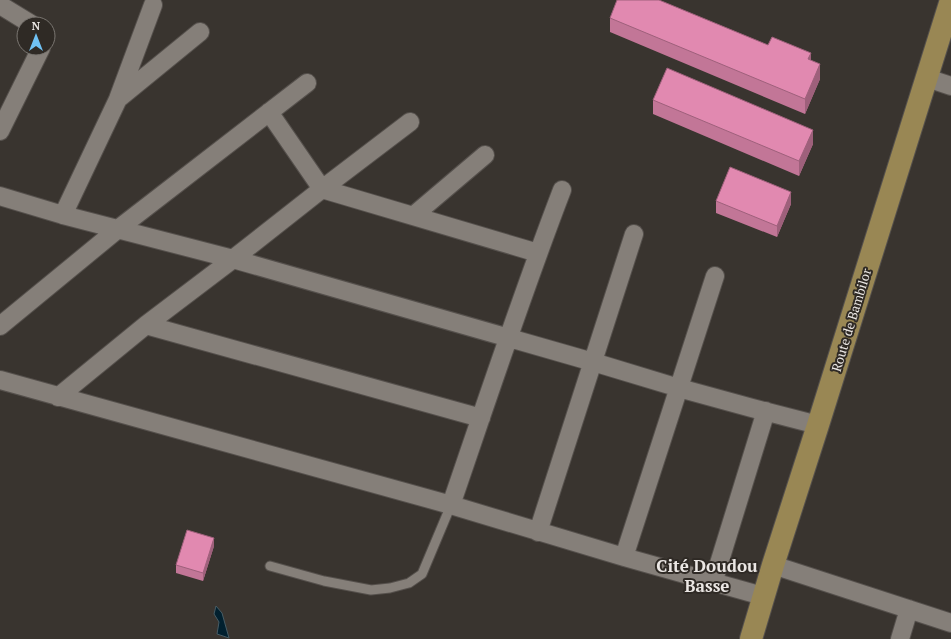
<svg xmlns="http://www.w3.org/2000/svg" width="951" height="639" viewBox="0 0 951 639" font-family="'PT Serif',serif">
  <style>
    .water { fill: #01202f; stroke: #475c65 }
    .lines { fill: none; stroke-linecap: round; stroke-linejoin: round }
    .lane-casing { stroke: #55504c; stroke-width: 11 }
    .street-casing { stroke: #55504c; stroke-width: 20 }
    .primary-casing { stroke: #55504c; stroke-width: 24 }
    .lane { stroke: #857f79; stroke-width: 9 }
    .street { stroke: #857f79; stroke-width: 18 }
    .primary { stroke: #998754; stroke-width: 22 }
    .wall { fill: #c27697 }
    .shaded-wall { fill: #9e607b }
    .building { fill: #e189b0; stroke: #9e607b }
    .labels { text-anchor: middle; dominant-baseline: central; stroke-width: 4; stroke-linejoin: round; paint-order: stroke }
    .street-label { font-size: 13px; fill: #ebe7e4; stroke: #2f2a25 }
    .district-label { font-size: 17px; font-weight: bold; fill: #ebe7e4; stroke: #2f2a25 }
  </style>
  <rect width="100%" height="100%" fill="#39342f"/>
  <!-- water -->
  <path class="water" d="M216,606L222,613L229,638L217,634L219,622L214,614Z"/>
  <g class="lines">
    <defs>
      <path id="lane" d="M270,566L324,581L371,590L390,588L409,583L422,574L451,505"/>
      <path id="street" d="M0,5L31,24
        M927,78L951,86
        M118,99L200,32
        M269,112L322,189L538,253
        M0,131L41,48
        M0,196L63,215L233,259L593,362L679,388L752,408L818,425
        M63,215L118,99L153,5
        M413,216L485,155
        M146,325L481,418
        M0,326L118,229L307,83
        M0,380L451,505L624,557L763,596
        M58,397L146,325L233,259L322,189L410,122
        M451,505C487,400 522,294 562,190
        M538,532L634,234
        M624,557L715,276
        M773,565L951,623
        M713,583L766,411
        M900,639L909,609"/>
      <path id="primary" d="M751,639L773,565L818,425L951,0"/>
    </defs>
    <!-- lane casing -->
    <use href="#lane" class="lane-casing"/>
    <!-- street casing -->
    <use href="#street" class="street-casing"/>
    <!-- primary casing -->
    <use href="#primary" class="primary-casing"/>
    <!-- lane -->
    <use href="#lane" class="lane"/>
    <!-- street -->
    <use href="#street" class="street"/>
    <!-- primary -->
    <use href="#primary" class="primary"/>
  </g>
  <!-- wall -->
  <path class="wall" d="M610,18L768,45L811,60L820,79L805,114L610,32Z
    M653,100L813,144L799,176L653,114Z
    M716,201L791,204L777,237L716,213Z
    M214,546L203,581L176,573V565Z"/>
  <!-- shaded-wall -->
  <path class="shaded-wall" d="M811,53V68L808,59Z
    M820,64V79L805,114V99Z
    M813,130V144L799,176V161Z
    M791,192V204L777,237V226Z
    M214,538V546L203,581V573Z"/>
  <!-- building -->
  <path class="building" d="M617,0H659L768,45L772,37L811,53L808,59L820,64L805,99L610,18Z
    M667,68L813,130L799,161L653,100Z
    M730,167L791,192L777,226L716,201Z
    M187,530L214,538L203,573L176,565Z"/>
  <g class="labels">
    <!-- street labels -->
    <g class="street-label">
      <text transform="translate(851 320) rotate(-73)">Route de Bambilor</text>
    </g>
    <!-- district labels -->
    <g class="district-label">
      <text x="707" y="565">Cité Doudou<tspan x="707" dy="20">Basse</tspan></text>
    </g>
  </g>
  <!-- north arrow -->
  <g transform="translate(36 36)"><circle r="19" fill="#2f2a25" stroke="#7a7671"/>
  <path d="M0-3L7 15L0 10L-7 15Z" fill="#70c2f4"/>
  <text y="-6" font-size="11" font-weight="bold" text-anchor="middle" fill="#ebe7e4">N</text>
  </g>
</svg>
